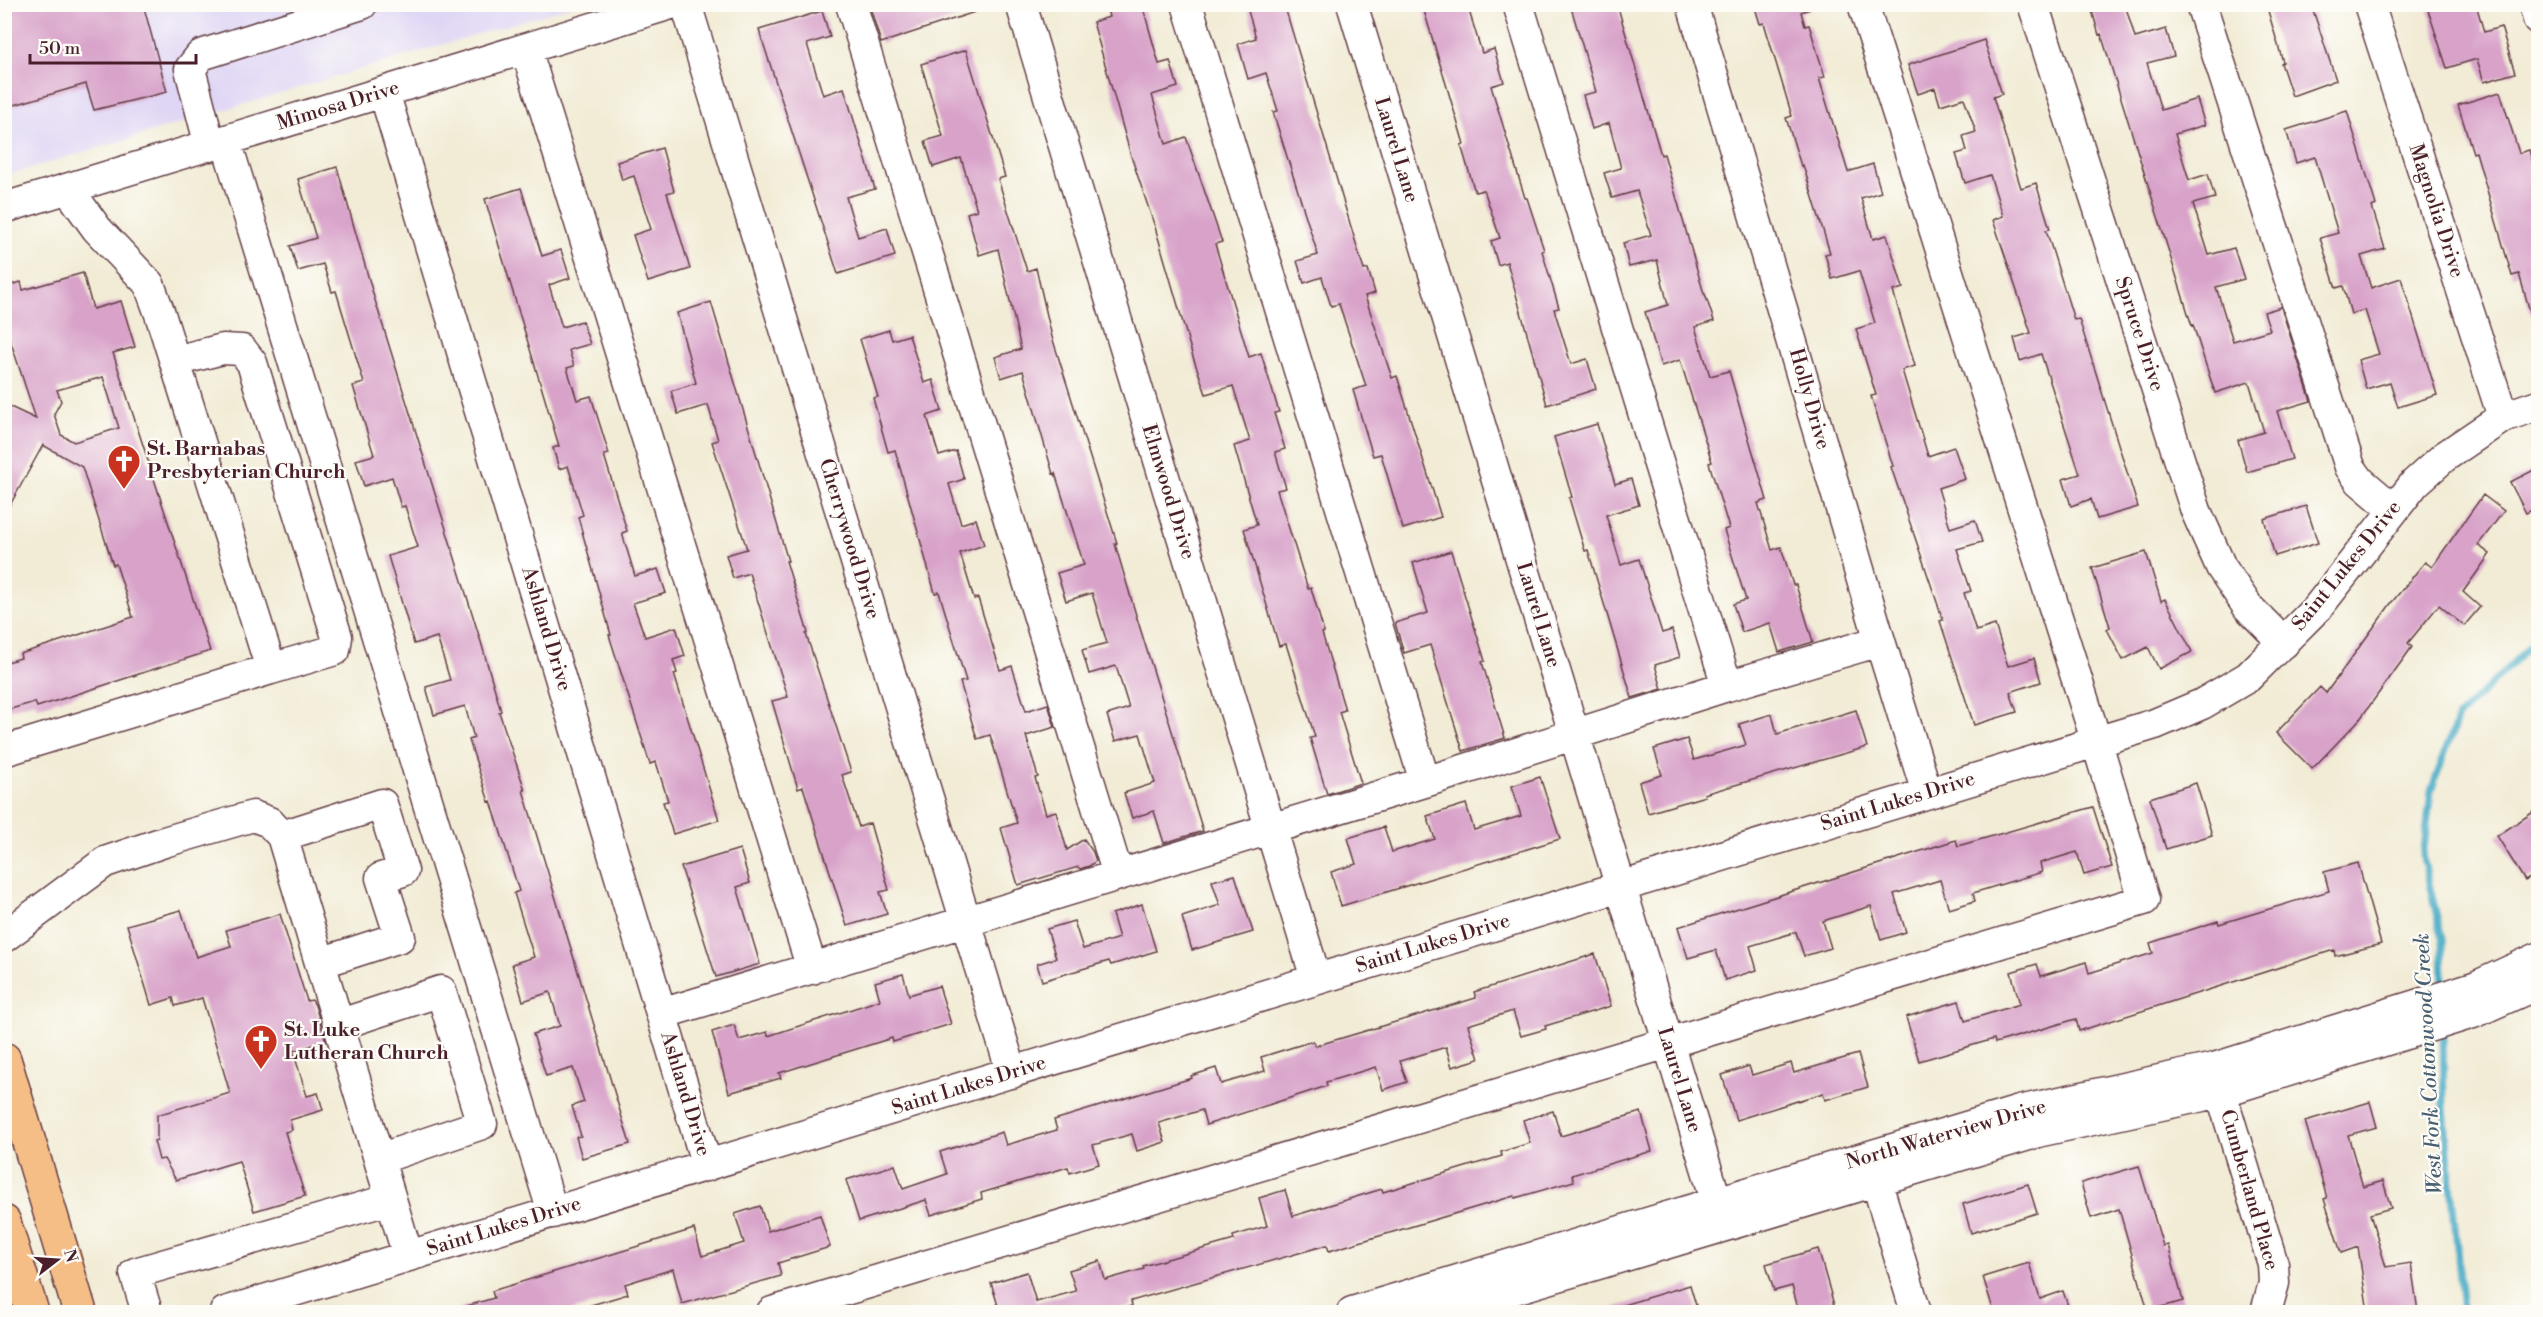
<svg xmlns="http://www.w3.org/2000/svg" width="2543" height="1317" viewBox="0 0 2543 1317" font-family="'Libre Bodoni',serif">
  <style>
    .built { fill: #dfd5f5 }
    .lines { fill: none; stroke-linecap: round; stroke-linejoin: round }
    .stream { stroke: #46abc6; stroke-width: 7 }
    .building { fill: #d8a2c9; fill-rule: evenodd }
    .minor-casing { stroke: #633e45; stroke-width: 33 }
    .major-casing { stroke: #633e45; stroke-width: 36 }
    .minor { stroke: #fff; stroke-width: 30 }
    .major { stroke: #f6be87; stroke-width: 33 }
    .labels { text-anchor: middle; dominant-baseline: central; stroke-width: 4.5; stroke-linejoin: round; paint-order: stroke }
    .street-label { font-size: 20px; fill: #4a1f2b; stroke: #fdfcf7 }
    .poi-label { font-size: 20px; font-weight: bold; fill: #4a1f2b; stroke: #fdfcf7; text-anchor: start }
    .water-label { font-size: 21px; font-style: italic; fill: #485e71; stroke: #fdfcf7 }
  </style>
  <rect width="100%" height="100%" fill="#fdfcf7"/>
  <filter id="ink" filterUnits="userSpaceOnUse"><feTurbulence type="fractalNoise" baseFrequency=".0167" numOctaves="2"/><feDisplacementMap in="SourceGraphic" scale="12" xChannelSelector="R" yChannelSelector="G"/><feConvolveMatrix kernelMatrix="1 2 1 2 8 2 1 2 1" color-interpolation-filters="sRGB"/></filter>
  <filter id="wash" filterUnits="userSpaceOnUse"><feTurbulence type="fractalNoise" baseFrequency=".008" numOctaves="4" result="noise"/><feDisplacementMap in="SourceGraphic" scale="24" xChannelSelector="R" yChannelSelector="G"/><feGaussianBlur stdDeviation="1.35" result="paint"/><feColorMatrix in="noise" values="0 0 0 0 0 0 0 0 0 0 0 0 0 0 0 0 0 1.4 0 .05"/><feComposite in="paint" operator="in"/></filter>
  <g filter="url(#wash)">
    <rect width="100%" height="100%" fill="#f2ecd6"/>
    <!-- built -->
    <path class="built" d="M5,5H575L5,176Z"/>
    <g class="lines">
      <!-- stream -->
      <path class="stream" d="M2443,990L2442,938L2423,858L2431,791L2458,717L2538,638
        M2443,1031L2444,1108L2463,1312"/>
    </g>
    <g id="blocks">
      <!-- building -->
      <path class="building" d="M4,4H143L167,92L94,110L86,84L4,108Z
        M869,4H986L987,8L881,43Z
        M1106,4H1142L1159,64L1170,61L1178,87L1152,95L1166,144L1186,137L1222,242L1215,244L1249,357L1261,353L1279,412L1274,413L1285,449L1275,452L1286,488L1277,490L1308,589L1311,588L1324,632L1322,633L1345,710L1339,712L1361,783L1327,794L1310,738L1315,737L1286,644L1279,646L1244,529L1257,525L1234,446L1250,441L1233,386L1206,394L1193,357L1155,227L1131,156L1093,22L1109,17Z
        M1246,4H1284L1364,270L1368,269L1375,293L1365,296L1392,378L1397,376L1441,517L1403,529L1381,454L1373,456L1353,390L1366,386L1339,304L1331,306L1322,277L1304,283L1297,261L1318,255L1273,112L1278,111L1266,73L1248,79L1238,44L1256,38Z
        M1422,4H1467L1482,53L1494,49L1504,82L1491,86L1525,198H1527L1544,250L1542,251L1559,308L1554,309L1571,364L1587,359L1596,389L1547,405L1507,262L1498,265L1491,241L1500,238L1484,190L1475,192L1461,145L1464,144Z
        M1570,4H1617L1661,155L1664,154L1704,294H1705L1714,321L1695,327L1710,376L1729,371L1767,500L1758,503L1772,550L1781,547L1793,585H1796L1813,642L1779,652L1770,623L1742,632L1733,604L1746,600L1724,530L1729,528L1709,463L1712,462L1680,360L1661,366L1645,312L1668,305L1657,260L1629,267L1623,243L1651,235L1637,191L1612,198L1604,173L1621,168L1609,123L1592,129L1583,95L1596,92Z
        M1754,4H1810V9L1801,12L1805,26L1809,25L1825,77L1819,78L1848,172L1873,164L1881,192L1861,198L1873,239L1887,235L1903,288L1893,291L1915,366L1902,370L1928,456L1954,447L1965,479L1938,488L1950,528L1975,520L1982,542L1957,549L1971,591L1964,593L1976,631L1995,625L2008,666L2034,658L2041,682L2010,692L2017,712L1974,725L1940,621L1943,620L1891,467L1893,466L1871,396L1876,395L1856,329L1875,323L1859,271L1832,279L1825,254L1830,253L1803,165L1801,166L1786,118L1792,116L1764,23L1760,24Z
        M2090,4H2125L2135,38L2166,29L2174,56L2147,63L2161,110L2197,99L2205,125L2175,134L2189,180L2208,174L2215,198L2193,204L2209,255L2234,248L2244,279L2216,287L2233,341L2270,330L2264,312L2281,307L2311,401L2277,411L2292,459L2247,472L2238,440L2264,432L2249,382L2215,393L2193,325L2192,326L2101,34L2099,35Z
        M2266,4H2311L2336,80L2292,96L2281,63L2283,62Z
        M2426,4H2476L2484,32L2501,27L2515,73L2484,82L2477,59L2447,68Z
        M822,11L830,37L807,44L823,95L844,88L875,189L846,197L858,237L887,228L895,256L838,274L759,30Z
        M1984,40L2002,94L1993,97L2021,188L2036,183L2050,229L2046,230L2074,320L2079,319L2138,507L2097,519L2091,499L2071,506L2063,479L2080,474L2041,354L2020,361L2014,338L2031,333L1993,220L2003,216L1990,175L1965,183L1956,154L1967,151L1963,136L1976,132L1964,98L1940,105L1935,88L1918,94L1908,65Z
        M966,50L1005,177L998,179L1027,271L1036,268L1052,337L1117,543L1115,544L1136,615L1203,831L1164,843L1154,811L1132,818L1124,793L1155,783L1140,734L1115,741L1107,715L1129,708L1116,666L1089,674L1082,650L1107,643L1092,593L1066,601L1057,573L1084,565L1055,473L1053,474L1023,371L1001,378L995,357L1021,349L998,249L979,255L967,213L977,210L961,158L933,167L925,141L943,136L921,64Z
        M2500,92L2519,153L2529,150L2538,180V324L2534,325L2519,274L2512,276L2476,152L2473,153L2458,105Z
        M2347,111L2376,205L2372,207L2385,249L2361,256L2371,288L2401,278L2437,395L2398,407L2390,382L2366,389L2358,360L2379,354L2365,310L2351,314L2343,286L2336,288L2320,238L2338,233L2315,157L2296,163L2286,130Z
        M662,148L674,191L667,193L690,269L648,282L633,235L651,229L634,176L622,180L617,162Z
        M337,167L374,297L481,642L501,711L499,712L525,790H523L630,1144L582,1158L576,1137L581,1136L572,1106L584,1102L573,1068L546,1076L533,1034L560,1026L550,992L523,1001L512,964L534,957L514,893L519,891L491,801L489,802L469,740L474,738L465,706L434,715L426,687L450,680L437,637L414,644L388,556L418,547L405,506L401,507L392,477L364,486L356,460L374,455L353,386L364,383L336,291L332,292L323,264L298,271L290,246L316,238L298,179Z
        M521,188L542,256L561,250L570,278L549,285L562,327L582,321L590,344L569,350L574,366L567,368L577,400L591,396L609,454L604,455L627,531L622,533L635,576L658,569L666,593L633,603L645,637L676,627L685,656L673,660L677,673L674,674L719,820L673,834L663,802L668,801L656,762L650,764L609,635H611L578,517L583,515L568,466L559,469L553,448L559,446L485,199Z
        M83,273L93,309L121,301L135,347L113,353L210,651L37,707L35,702L4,711V663L21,658L20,654L133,617L116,564L113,565L82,467L43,445L4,516V404L36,419L4,321V287L21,282L23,290ZM103,377L119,428L74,442L61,435L54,414L61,401L57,390Z
        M711,302L788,561H786L808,633L806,634L851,772L842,775L859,827L870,823L889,890L880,892L887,914L847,926L803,787L798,789L772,701L788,697L749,573L733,578L726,555L747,549L712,442L718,440L708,405L678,414L671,391L696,383L677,313Z
        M889,330L892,340L909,335L924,383L933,380L942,411L927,416L939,456L956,451L964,479L949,484L961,524L976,519L984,545L960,553L974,599L978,598L1000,670L1012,666L1026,711L1048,704L1055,727L1026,736L1038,777L1035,778L1046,814L1056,811L1067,850L1084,839L1093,852L1096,861L1089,866L1080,869L1078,867L1018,885L1001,828L1017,823L990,735L977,739L960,682L966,681L939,592L935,593L895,450L888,452L873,398L878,397L860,339Z
        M1597,424L1615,484L1631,479L1639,505L1606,515L1621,565L1639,559L1662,633L1672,630L1680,657L1655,665L1662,689L1632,698L1588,550L1585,551L1569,498L1572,497L1554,437Z
        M2538,468V507L2526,513L2510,482Z
        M2483,495L2504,511L2478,545L2490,554L2463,592L2480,607L2464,626L2439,605L2408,643L2412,647L2360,719L2312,769L2276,733L2320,687L2326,693L2392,602L2425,562L2432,567Z
        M2306,506L2318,543L2275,556L2264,519Z
        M1451,551L1485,661L1482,662L1505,738L1463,751L1430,645L1404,653L1395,623L1428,613L1413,563Z
        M2146,552L2161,601L2165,599L2192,652L2159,669L2148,647L2123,660L2107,629L2110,627L2092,568Z
        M1856,710L1867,747L1704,794L1705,796L1648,813L1639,782L1662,775L1654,749L1687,739L1694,760L1746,745L1739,724L1772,714L1777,734Z
        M1540,777L1560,839L1341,906L1331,872L1356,864L1348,838L1384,827L1392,852L1435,839L1427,816L1466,804L1474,830L1521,816L1512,786Z
        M2196,783L2212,835L2166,849L2150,798Z
        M2093,807L2112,867L2084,875L2077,852L2040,863L2042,872L1973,893L1975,901L1949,909L1940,880L1894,894L1906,932L1881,940L1871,906L1823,921L1831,948L1804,956L1796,932L1750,946L1757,970L1725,980L1716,950L1688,958L1678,927L1956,840L1958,846Z
        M2538,809V873L2525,881L2497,836Z
        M740,849L750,883L737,887L760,964L716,977L681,867Z
        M2358,863L2381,944L2335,956L2334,950L2079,1031L2076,1019L1995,1043L1994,1039L1919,1061L1906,1017L1959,1001L1965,1021L2020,1004L2011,972L2037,964L2041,976L2086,962L2089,973L2153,953L2150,943L2218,921L2219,924L2329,891L2324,872Z
        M1235,875L1253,932L1192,950L1182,917L1220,905L1212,881Z
        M1142,904L1156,951L1111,965L1109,961L1042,981L1037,964L1056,958L1047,929L1074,921L1083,949L1119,938L1112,914Z
        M181,910L196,957L231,946L226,930L280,914L307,1001L312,1000L315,1005L326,1041L293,1051L307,1096L318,1093L323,1110L290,1120L292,1130L285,1132L305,1196L254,1211L239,1161L176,1180L164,1159L159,1160L154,1141L157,1140V1115L230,1093L202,998L175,1006L173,998L151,1005L127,925Z
        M1595,954L1611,1006L1545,1026L1546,1029L1521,1036L1513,1011L1468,1025L1479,1059L1452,1067L1446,1047L1400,1061L1407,1082L1383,1090L1376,1067L1326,1082L1327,1086L1206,1125L1202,1110L1159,1123L1165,1142L1137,1151L1132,1134L1093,1145L1099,1164L1070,1173L1068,1167L981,1193L982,1199L931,1215L926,1200L859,1221L846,1180L895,1165L903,1189L947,1174L940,1152L1002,1132L1006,1145L1057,1130L1054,1120L1192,1078L1191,1076L1216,1068L1221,1084L1265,1071L1261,1057L1313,1041L1315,1046L1476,998L1474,992Z
        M903,974L909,995L939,986L951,1024L893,1042L892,1038L779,1073L781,1078L729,1093L712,1032L734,1025L739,1040L767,1032L768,1036L880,1000L875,982Z
        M1858,1054L1868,1087L1825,1100L1823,1093L1736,1120L1722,1075L1749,1066L1752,1075L1791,1063L1794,1073Z
        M2370,1102L2377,1127L2348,1135L2363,1187L2383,1181L2391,1208L2370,1214L2386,1267L2411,1263L2418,1312H2368L2358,1247L2341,1253L2324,1199L2327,1198L2305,1121Z
        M1553,1111L1561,1136L1641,1112L1652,1151L1572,1175L1574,1181L1515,1198L1514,1196L1329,1251L1327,1245L1131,1301L1132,1306L1109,1312H1000L991,1283L1027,1272L1036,1302L1076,1291L1069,1270L1100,1261L1105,1280L1144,1269L1143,1266L1234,1240L1233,1236L1267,1226L1259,1198L1285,1190L1293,1216L1382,1189L1383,1192L1502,1156L1501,1152L1530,1143L1523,1120Z
        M2139,1166L2163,1246L2168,1245L2183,1301L2148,1311L2119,1209L2091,1218L2081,1183Z
        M2028,1184L2037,1213L1971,1233L1963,1204Z
        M760,1206L768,1231L820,1215L830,1247L778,1263L781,1276L682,1304L673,1269L625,1284L628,1294L568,1312H461L460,1308L494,1298L492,1291L694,1229L702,1256L744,1243L735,1214Z
        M1818,1249L1834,1305L1808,1312H1799L1792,1286L1774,1291L1766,1264Z
        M2029,1263L2040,1299L2063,1291L2070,1312H1994L1983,1277Z
        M1690,1285L1698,1312H1614L1613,1308Z"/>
    </g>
  </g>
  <g filter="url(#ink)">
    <use href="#blocks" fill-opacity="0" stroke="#633e45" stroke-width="1.5"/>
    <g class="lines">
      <defs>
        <path id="minor" d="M686,4L1012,1073
          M851,4L1118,875
          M1021,4L1316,979
          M1187,4L1425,782
          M1352,4L1724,1226
          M1692,4L1880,641L1927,793
          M2033,4L2196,511L2221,567L2248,607L2284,643
          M2201,4L2350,467L2360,481L2393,509
          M2369,4L2503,417
          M2534,4L2538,19
          M526,49L812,969
          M384,92L707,1166
          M226,141L553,1213
          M210,146L190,69L201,55L362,4
          M4,208L671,4
          M175,361L223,349L242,350L252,363L337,637L335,650L271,669
          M1727,686L1880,641
          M4,751L271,669L160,314L149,284L97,229L68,189
          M282,836L382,804L403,871L381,878L400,937L320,963
          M4,937L105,862L164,842L253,816L269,822L282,836L408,1256
          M661,1014L1425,782L1727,686L1518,4
          M338,1025L441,991L482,1124L379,1159
          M2215,1073L2273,1264L2274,1283L2266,1312
          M1870,1160L1916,1312
          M147,1312L135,1273L391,1199
          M225,1312L2155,724L2202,704L2248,677L2318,607L2415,483L2444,457L2503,417L2538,405
          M772,1312L2144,900L2097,743L1863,4
          M1352,1312L2019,1111L2214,1068L2477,986L2538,958
          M1438,1312L2042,1131L2221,1092L2473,1013L2538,984"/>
        <path id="major" d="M4,1059L80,1312
          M4,1222L32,1312"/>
      </defs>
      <!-- minor casing -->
      <use href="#minor" class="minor-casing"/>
      <!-- major casing -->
      <use href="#major" class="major-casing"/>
      <!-- minor -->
      <use href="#minor" class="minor"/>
      <!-- major -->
      <use href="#major" class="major"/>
    </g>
  </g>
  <!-- icons -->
  <defs>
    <symbol id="church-pin" viewBox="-11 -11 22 30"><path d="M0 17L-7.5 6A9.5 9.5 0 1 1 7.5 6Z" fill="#c8321e" stroke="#fdfcf7"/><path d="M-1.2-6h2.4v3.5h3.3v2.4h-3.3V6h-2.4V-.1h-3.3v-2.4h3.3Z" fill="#fff"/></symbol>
  </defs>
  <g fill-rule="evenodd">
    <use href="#church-pin" x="105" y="442" width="38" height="52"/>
    <use href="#church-pin" x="242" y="1022" width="38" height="52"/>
  </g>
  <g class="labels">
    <!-- street labels -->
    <g class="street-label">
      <text transform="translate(338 106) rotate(-17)">Mimosa Drive</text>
      <text transform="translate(1396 150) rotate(73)">Laurel Lane</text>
      <text transform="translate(2436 211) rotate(72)">Magnolia Drive</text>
      <text transform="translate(2139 334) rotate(72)">Spruce Drive</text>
      <text transform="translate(1809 399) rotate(74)">Holly Drive</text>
      <text transform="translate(1168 492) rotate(73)">Elmwood Drive</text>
      <text transform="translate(849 539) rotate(73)">Cherrywood Drive</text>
      <text transform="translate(2347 566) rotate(-51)">Saint Lukes Drive</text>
      <text transform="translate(1538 615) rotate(73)">Laurel Lane</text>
      <text transform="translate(546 629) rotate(73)">Ashland Drive</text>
      <text transform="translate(1898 802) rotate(-17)">Saint Lukes Drive</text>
      <text transform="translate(1433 944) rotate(-17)">Saint Lukes Drive</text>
      <text transform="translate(1679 1080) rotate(73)">Laurel Lane</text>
      <text transform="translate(969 1086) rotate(-17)">Saint Lukes Drive</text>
      <text transform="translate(685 1094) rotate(73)">Ashland Drive</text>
      <text transform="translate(1946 1135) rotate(-16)">North Waterview Drive</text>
      <text transform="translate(2249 1190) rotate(74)">Cumberland Place</text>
      <text transform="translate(504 1227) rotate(-17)">Saint Lukes Drive</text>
    </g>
    <!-- poi labels -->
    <g class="poi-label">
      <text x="147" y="449">St. Barnabas<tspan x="147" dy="23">Presbyterian Church</tspan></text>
      <text x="284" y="1030">St. Luke<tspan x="284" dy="23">Lutheran Church</tspan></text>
    </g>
    <!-- water labels -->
    <g class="water-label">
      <text transform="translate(2429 1064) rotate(-93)">West Fork Cottonwood Creek</text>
    </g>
  </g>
  <!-- margin -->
  <rect width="2543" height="1317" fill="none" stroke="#fdfcf7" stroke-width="24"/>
  <!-- north arrow -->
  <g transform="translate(57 1260) rotate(73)" stroke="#fdfcf7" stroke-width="4.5" paint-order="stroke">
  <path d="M0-4.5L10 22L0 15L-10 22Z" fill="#4a1f2b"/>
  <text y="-9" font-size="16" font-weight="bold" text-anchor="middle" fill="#4a1f2b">N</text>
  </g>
  <!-- scale -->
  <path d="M30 54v9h166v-9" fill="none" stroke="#4a1f2b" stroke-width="3"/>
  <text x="39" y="54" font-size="18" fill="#4a1f2b" stroke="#fdfcf7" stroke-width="4.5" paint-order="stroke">50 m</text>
</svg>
